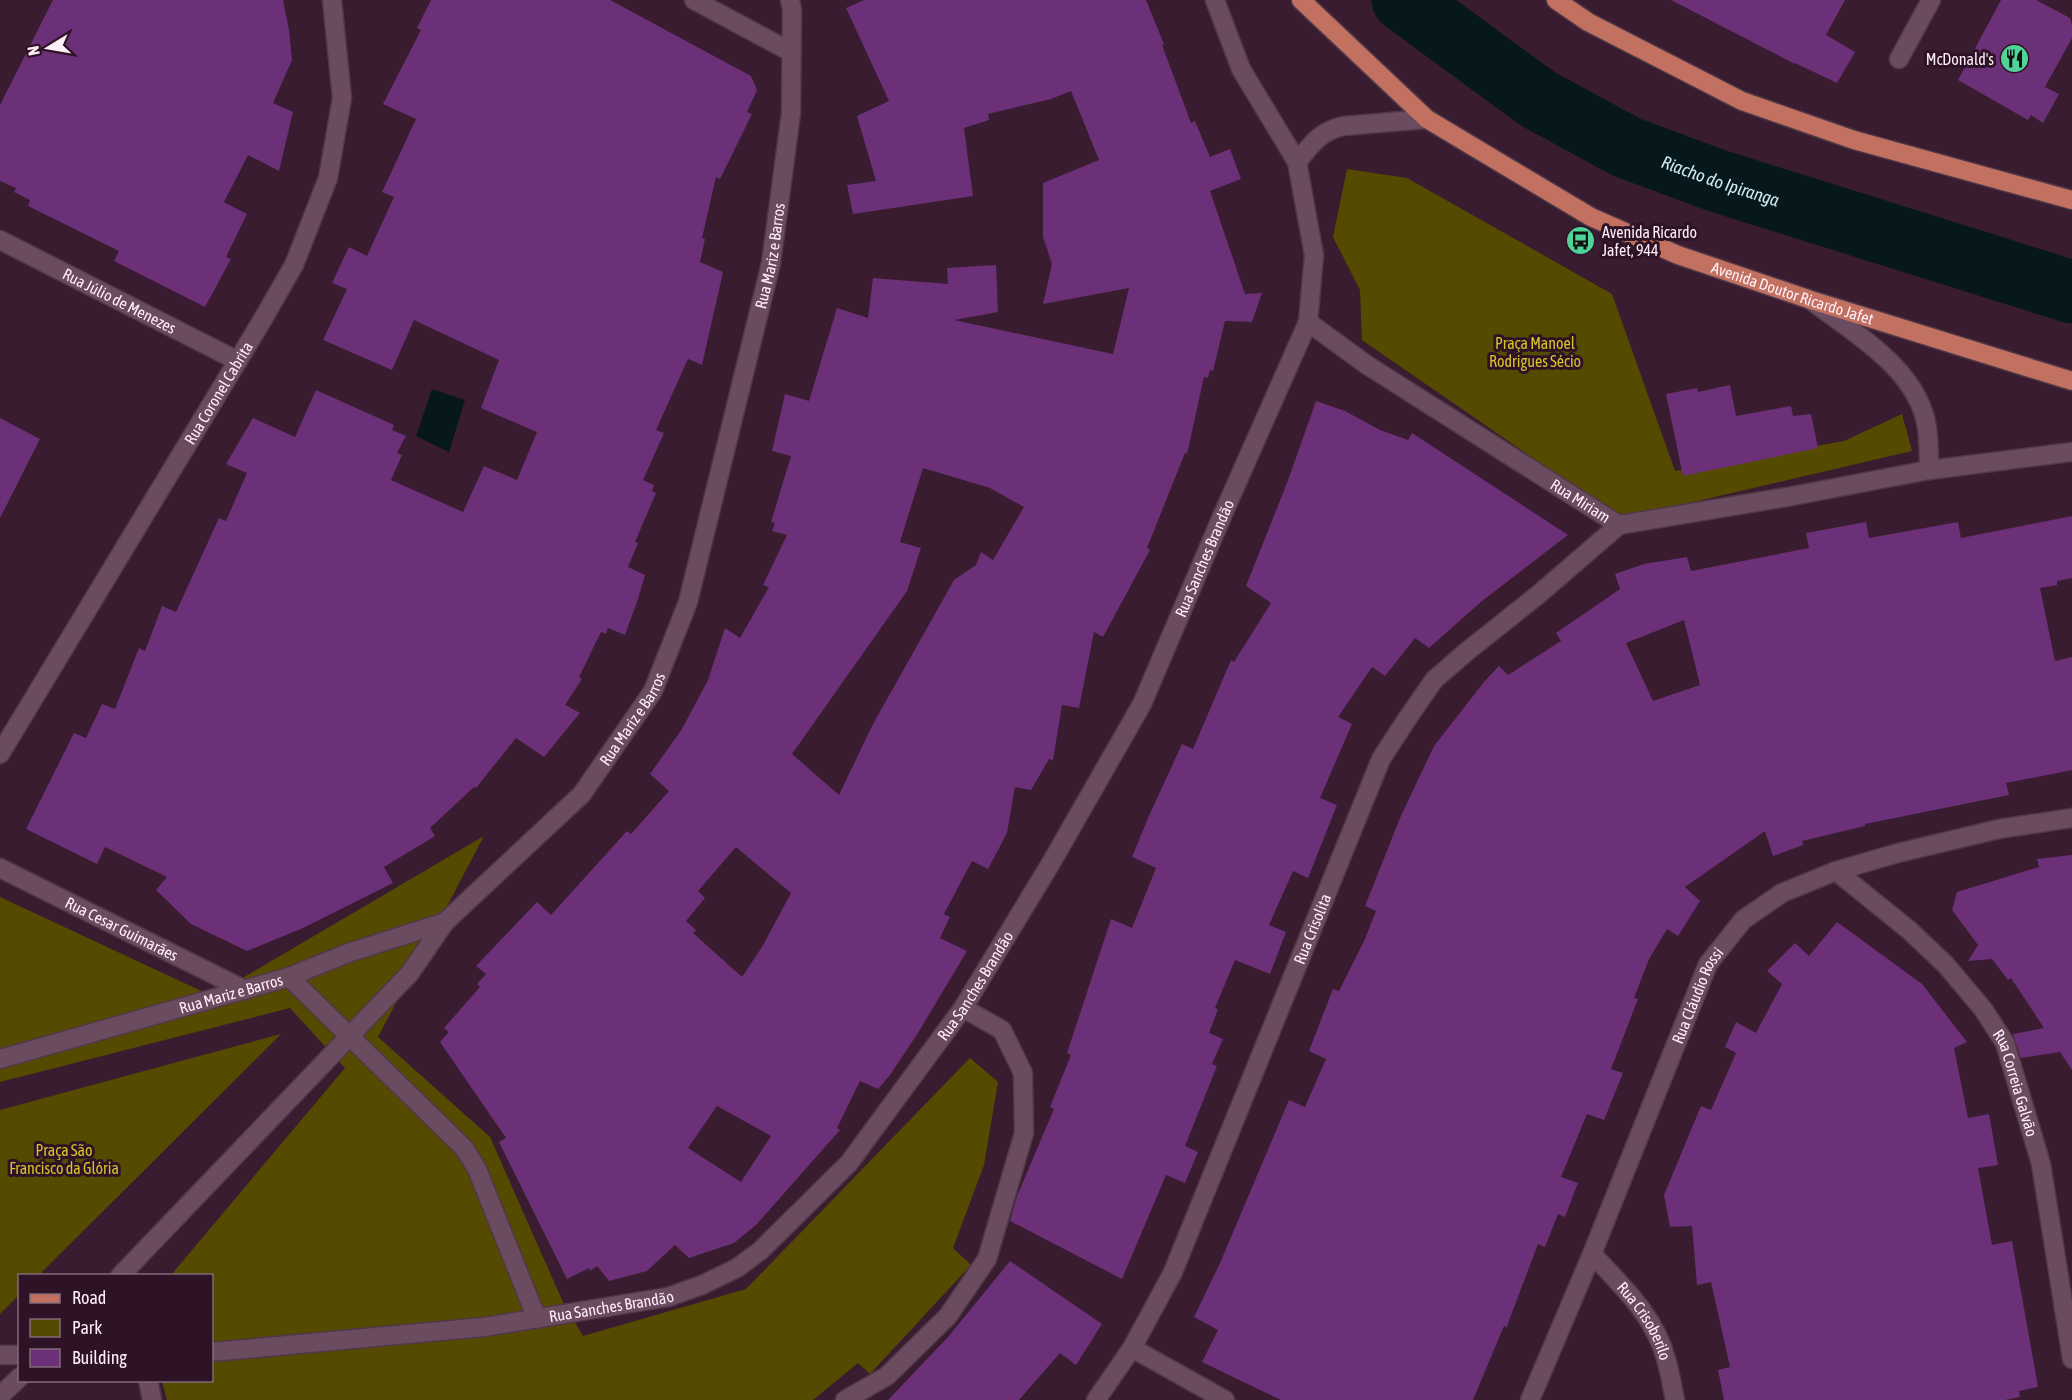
<svg xmlns="http://www.w3.org/2000/svg" width="2072" height="1400" viewBox="0 0 2072 1400" font-family="'Asap Condensed',sans-serif">
  <style>
    .green { fill: #554b00 }
    .water { fill: #07181d }
    .lines { fill: none; stroke-linecap: round; stroke-linejoin: round }
    .river { stroke: #07181d; stroke-width: 63 }
    .building { fill: #6b3077; fill-rule: evenodd }
    .minor-casing { stroke: #503848; stroke-width: 21 }
    .major-casing { stroke: #503848; stroke-width: 21 }
    .minor { stroke: #6b4b5f; stroke-width: 18 }
    .major { stroke: #c27160; stroke-width: 18 }
    .labels { text-anchor: middle; dominant-baseline: central; stroke-width: 6; stroke-linejoin: round; paint-order: stroke }
    .poi-label { font-size: 16px; fill: #feeef8; stroke: #2e1326; text-anchor: end }
    .street-label { font-size: 16px; fill: #feeef8; stroke: #2e1326 }
    .park-label { font-size: 16px; fill: #d8c328; stroke: #2e1326 }
    .water-label { font-size: 18px; font-style: italic; fill: #cee9f3; stroke: #2e1326 }
  </style>
  <rect width="100%" height="100%" fill="#391c2f"/>
  <!-- green -->
  <path class="green" d="M1347,169L1407,178L1612,294L1675,471L1844,441L1902,414L1912,451L1621,519L1362,340L1360,290L1333,237Z
    M484,836L378,1037L490,1137L562,1300L583,1336L746,1289L970,1058L998,1082L984,1165L953,1248L971,1265L870,1374L858,1363L813,1400H167L162,1381L212,1380V1276L171,1275L345,1068L290,1008L0,1082V897L212,996Z
    M281,1034L39,1275L20,1276L19,1295L0,1314V1110Z"/>
  <!-- water -->
  <path class="water" d="M432,389L465,400L449,452L416,436Z"/>
  <g class="lines">
    <!-- river -->
    <path class="river" id="s1" d="M1403,0L1538,99L1626,147L1718,181L2072,292"/>
  </g>
  <!-- building -->
  <path class="building" d="M53,0H283L289,30L292,60L273,103L293,112L284,150L279,171L248,155L224,202L247,214L226,257L231,259L205,307L114,261L119,251L28,206L30,200L14,192L16,188L0,181V105Z
    M431,0H610L751,76L757,90L747,112L752,114L720,179L716,177L702,238L705,239L700,262L723,272L702,365L688,359L656,430L664,433L643,480L654,485L652,491L656,493L635,542L638,543L628,567L645,575L638,599L625,635L608,628L606,634L601,632L579,677L582,679L565,705L580,713L544,757L516,738L476,788L474,787L430,828L435,836L384,867L393,883L303,928L247,951L191,924L156,890L167,877L105,847L97,864L26,829L74,733L86,738L102,704L115,709L139,648L145,651L162,606L176,612L219,518L226,521L247,473L226,464L253,418L295,437L316,390L394,425L392,430L406,436L397,453L402,455L391,480L463,512L484,466L517,480L537,432L481,408L499,360L414,320L392,370L323,340L347,289L332,283L349,247L367,256L394,197L382,192L416,119L383,104L421,30L417,28Z
    M864,0H1146L1164,44L1162,45L1191,123L1195,121L1210,157L1230,149L1241,179L1210,191L1245,294L1262,293L1252,322L1225,321L1213,371L1210,370L1208,378L1204,377L1187,454L1185,453L1147,548L1150,550L1103,637L1094,632L1079,708L1062,705L1053,760L1049,759L1031,790L1015,787L1007,833L988,869L972,861L944,914L950,917L940,938L967,951L918,1033L890,1075L878,1089L860,1081L837,1128L840,1130L756,1225L734,1243L689,1258L675,1245L647,1271L609,1281L597,1266L590,1271L589,1268L567,1279L499,1142L506,1138L440,1042L449,1032L444,1028L480,987L477,984L486,974L476,966L537,902L551,915L627,831L631,834L669,791L650,774L682,729L708,680L725,628L740,638L769,587L763,585L787,535L772,531L775,523L771,522L791,456L772,451L785,394L809,401L837,308L868,318L873,278L948,284L947,268L996,265L998,312L954,320L1113,354L1129,288L1043,304L1052,264L1043,237V183L1099,160L1071,91L1051,99L988,114L989,120L964,128L973,196L853,214L847,185L876,181L857,116L889,101L846,8ZM923,468L990,488L1024,507L993,560L981,552L976,565L954,580L873,724L839,795L792,754L907,591L921,548L900,542ZM736,847L791,893L762,947L742,977L693,933L696,930L686,921L705,898L698,891ZM717,1106L771,1136L741,1182L688,1148Z
    M1671,0H1845L1826,35L1855,52L1837,83L1795,63V64Z
    M2001,0H2036L2070,18L2072,25V38L2045,87L2059,94L2043,123L2031,115L2028,120L1958,80Z
    M1730,385L1736,416L1791,406L1793,416L1811,414L1818,448L1683,476L1666,394L1697,388L1698,392Z
    M1316,401L1345,411L1380,430L1408,440L1412,433L1568,535L1482,601L1429,648L1415,638L1385,676L1372,667L1338,717L1352,724L1320,798L1337,805L1308,878L1293,871L1269,925L1286,932L1270,974L1235,960L1215,1008L1218,1009L1209,1033L1223,1039L1212,1064L1217,1066L1185,1146L1198,1152L1185,1183L1166,1175L1122,1279L1010,1221L1017,1196L1054,1109L1050,1107L1071,1055L1067,1053L1111,919L1132,928L1156,868L1132,857L1148,818L1182,744L1193,749L1231,660L1234,662L1271,603L1246,586L1287,483Z
    M0,418L40,439L0,518Z
    M2072,516V578L2057,581V585L2040,588L2055,661L2072,657V770L2006,783L2009,795L1865,824V826L1802,841L1803,845L1773,856L1765,831L1685,887L1700,901L1678,936L1667,929L1649,959L1634,998L1638,999L1611,1069L1623,1073L1604,1120L1587,1114L1561,1177L1578,1183L1565,1217L1558,1214L1545,1247L1538,1244L1510,1318L1507,1327L1504,1326L1473,1400H1281L1202,1362L1218,1330L1194,1317L1220,1263L1289,1100L1305,1107L1326,1059L1309,1051L1333,989L1339,991L1365,939L1376,911L1365,906L1400,818L1434,746L1484,682L1499,666L1508,675L1561,641L1556,633L1620,589L1615,574L1644,564L1687,557L1691,571L1809,548L1806,533L1866,522L1869,538L1958,522L1961,538ZM1684,620L1700,685L1653,701L1626,643Z
    M2072,855V1070L2060,1052L2021,1058L2013,1034L2044,1028L2011,978L2008,980L1992,959L1968,961L1978,945L1952,910L1957,892L2039,867L2037,859Z
    M1837,922L1922,984L1967,1042L1954,1048L1968,1118L1989,1114L1998,1165L1978,1168L1992,1245L2012,1241L2038,1387L2019,1391L2020,1397L2005,1400H1724L1718,1370L1730,1367L1711,1282L1697,1285L1692,1226L1670,1227L1664,1195L1701,1106L1711,1110L1736,1053L1725,1047L1736,1022L1756,1033L1782,984L1767,971L1795,943L1809,956Z
    M1010,1261L1102,1324L1076,1365L1060,1353L1019,1400H888L948,1337Z"/>
  <g class="lines">
    <defs>
      <g id="minor">
        <path d="M694,0L791,52"/>
        <path d="M1899,59L1931,0"/>
        <path d="M1297,162C1312,144 1319,132 1343,126L1427,119"/>
        <path id="s2" d="M0,240L238,361"/>
        <path d="M1812,301C1855,334 1919,370 1927,428C1929,442 1929,457 1929,470"/>
        <path id="s3" d="M1308,322L1367,365L1619,525L1787,497L1929,470L2072,452"/>
        <path id="s4" d="M0,754L260,324L294,265L328,178L342,98L332,0"/>
        <path id="s5" d="M0,868L245,990"/>
        <path id="s6" d="M1836,871L1909,930L1945,964L1983,1009L2005,1043L2041,1164L2072,1359"/>
        <path d="M289,977L464,1148L477,1169L537,1319"/>
        <path id="s7" d="M0,1059L289,977L348,953L445,922L582,794L653,691L688,602L771,263L791,113L792,10L790,0"/>
        <path id="s8" d="M1592,1254C1621,1285 1655,1316 1666,1359C1670,1372 1672,1386 1675,1400"/>
        <path d="M120,1276L410,973L445,922"/>
        <path d="M1132,1348L1225,1400"/>
        <path id="s9" d="M212,1352L484,1327L668,1297L702,1285L737,1268L760,1251L849,1163L963,1008L1051,863L1142,704L1223,514L1308,322L1314,255L1297,162L1241,69L1215,0"/>
        <path d="M0,1355H20"/>
        <path d="M148,1380L152,1400"/>
        <path d="M0,1396L20,1377"/>
        <path d="M845,1400L887,1376L948,1316L987,1259L1024,1133L1023,1073L1002,1030L963,1008"/>
        <path id="s10" d="M1096,1400L1132,1348L1173,1272L1381,759L1407,719L1434,680L1465,653L1539,594L1619,525"/>
        <path id="s11" d="M1530,1400L1592,1254L1708,964L1743,920L1782,893L1836,871L1898,853L1999,829L2072,818"/>
      </g>
      <g id="major">
        <path id="s12" d="M1301,0L1427,119L1591,217L1678,255L1811,300L2072,381"/>
        <path d="M1556,0L1588,22L1742,101L1854,140L2072,200"/>
      </g>
    </defs>
    <!-- minor casing -->
    <use href="#minor" class="minor-casing"/>
    <!-- major casing -->
    <use href="#major" class="major-casing"/>
    <!-- minor -->
    <use href="#minor" class="minor"/>
    <!-- major -->
    <use href="#major" class="major"/>
  </g>
  <!-- icons -->
  <defs>
    <symbol id="restaurant-disc" viewBox="-11 -11 22 22"><circle r="9.5" fill="#50d398" stroke="#2e1326"/><path d="M-5-6h1v4h1v-4h1v4h1v-4h1v5L-1.5 .5V6h-2V.5L-5-1ZM5-6V6H3V1.5H1.5Q1.5-4 5-6Z" fill="#111"/></symbol>
    <symbol id="bus-disc" viewBox="-11 -11 22 22"><circle r="9.5" fill="#50d398" stroke="#2e1326"/><path d="M-5-6H5V4H4V6H2V4H-2V6H-4V4H-5ZM-3.5-4V0h7V-4ZM-3.5 1.2v1.5H-2V1.2ZM2 1.2v1.5H3.5V1.2Z" fill="#111"/></symbol>
  </defs>
  <g fill-rule="evenodd">
    <use href="#restaurant-disc" x="1998" y="42" width="33" height="33"/>
    <use href="#bus-disc" x="1564" y="224" width="33" height="33"/>
  </g>
  <g class="labels">
    <!-- poi labels -->
    <g class="poi-label">
      <text x="1994" y="59">McDonald's</text>
      <text x="1602" y="232" text-anchor="start">Avenida Ricardo<tspan x="1602" dy="18">Jafet, 944</tspan></text>
    </g>
    <!-- street labels -->
    <g class="street-label">
      <text stroke="none"><textPath href="#s7" startOffset="1230">Rua Mariz e Barros</textPath></text>
      <text stroke="none"><textPath href="#s12" startOffset="580">Avenida Doutor Ricardo Jafet</textPath></text>
      <text stroke="none"><textPath href="#s2" startOffset="134">Rua Júlio de Menezes</textPath></text>
      <text stroke="none"><textPath href="#s4" startOffset="422">Rua Coronel Cabrita</textPath></text>
      <text stroke="none"><textPath href="#s3" startOffset="326">Rua Miriam</textPath></text>
      <text stroke="none"><textPath href="#s9" startOffset="1392">Rua Sanches Brandão</textPath></text>
      <text stroke="none"><textPath href="#s7" startOffset="744">Rua Mariz e Barros</textPath></text>
      <text stroke="none"><textPath href="#s5" startOffset="136">Rua Cesar Guimarães</textPath></text>
      <text stroke="none"><textPath href="#s10" startOffset="520">Rua Crisolita</textPath></text>
      <text stroke="none"><textPath href="#s9" startOffset="906">Rua Sanches Brandão</textPath></text>
      <text stroke="none"><textPath href="#s7" startOffset="240">Rua Mariz e Barros</textPath></text>
      <text stroke="none"><textPath href="#s11" startOffset="438">Rua Cláudio Rossi</textPath></text>
      <text stroke="none"><textPath href="#s6" startOffset="284">Rua Correia Galvão</textPath></text>
      <text stroke="none"><textPath href="#s9" startOffset="402">Rua Sanches Brandão</textPath></text>
      <text stroke="none"><textPath href="#s8" startOffset="86">Rua Crisoberilo</textPath></text>
    </g>
    <!-- park labels -->
    <g class="park-label">
      <text x="1535" y="343">Praça Manoel<tspan x="1535" dy="18">Rodrigues Sécio</tspan></text>
      <text x="64" y="1150">Praça São<tspan x="64" dy="18">Francisco da Glória</tspan></text>
    </g>
    <!-- water labels -->
    <g class="water-label">
      <text stroke="none"><textPath href="#s1" startOffset="368">Riacho do Ipiranga</textPath></text>
    </g>
  </g>
  <!-- legend -->
  <rect x="18" y="1274" width="195" height="108" fill="#2e1326" stroke="#816b7a" stroke-width="1.5"/>
  <rect x="30" y="1294" width="30" height="9" fill="#c27160" stroke="#816b7a" stroke-width="1.5"/>
  <text x="72" y="1304" font-size="18" fill="#feeef8">Road</text>
  <rect x="30" y="1319" width="30" height="18" fill="#554b00" stroke="#816b7a" stroke-width="1.5"/>
  <text x="72" y="1334" font-size="18" fill="#feeef8">Park</text>
  <rect x="30" y="1349" width="30" height="18" fill="#6b3077" stroke="#816b7a" stroke-width="1.5"/>
  <text x="72" y="1364" font-size="18" fill="#feeef8">Building</text>
  <!-- north arrow -->
  <g transform="translate(48 48) rotate(259)" stroke="#2e1326" stroke-width="4.5" paint-order="stroke">
  <path d="M0-4.5L10 22L0 15L-10 22Z" fill="#feeef8"/>
  <text y="-9" font-size="16" font-weight="bold" text-anchor="middle" fill="#feeef8">N</text>
  </g>
</svg>
